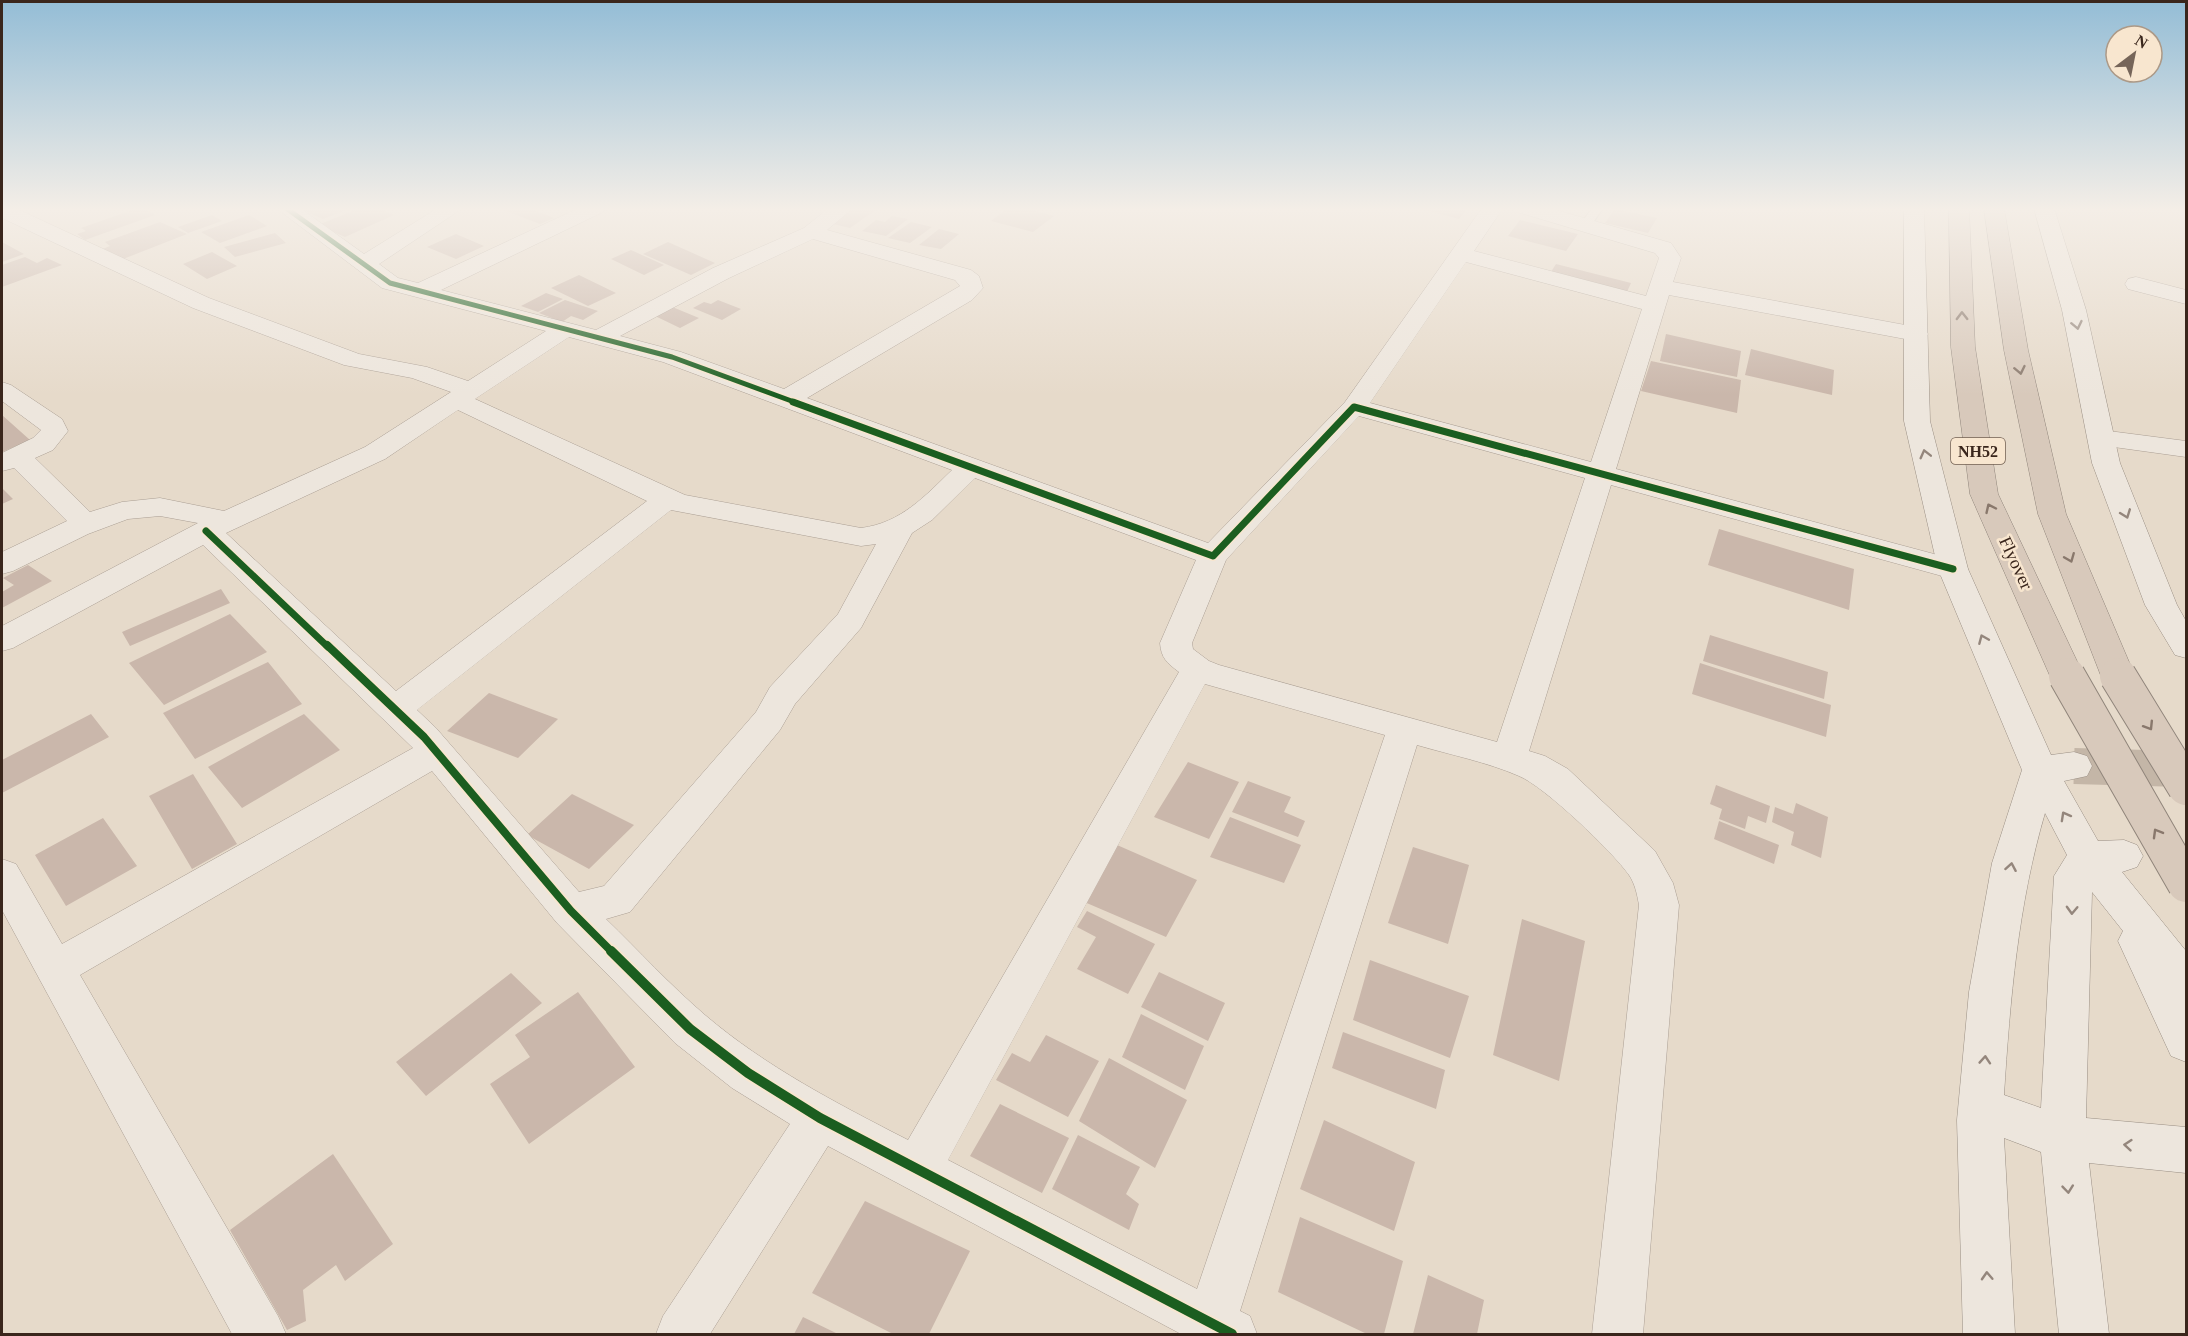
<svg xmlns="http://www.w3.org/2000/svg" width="2188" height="1336" viewBox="0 0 2188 1336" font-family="Georgia,serif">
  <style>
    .building { fill: #cab7ab }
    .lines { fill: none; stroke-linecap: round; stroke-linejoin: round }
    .secondary-tunnel { stroke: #c4b6a7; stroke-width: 36; stroke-dasharray: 36 18; stroke-linecap: butt }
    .lane-casing { stroke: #ab9f94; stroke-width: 2 }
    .street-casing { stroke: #ab9f94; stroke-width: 1 }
    .secondary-casing { stroke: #9a8f84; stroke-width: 1 }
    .highway-casing { stroke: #90857b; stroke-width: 1 }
    .lane { fill: #ede6dd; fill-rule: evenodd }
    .street { fill: #ede6dd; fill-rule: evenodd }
    .secondary { fill: #ede6dd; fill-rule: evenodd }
    .highway { fill: #d8c9bb; fill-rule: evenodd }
    .highway-bridge-casing { stroke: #90857b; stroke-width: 38; stroke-linecap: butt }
    .highway-bridge { stroke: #d8c9bb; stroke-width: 36 }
    .cycleway-far3-casing { stroke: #f8e6cf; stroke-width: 8 }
    .cycleway-far2-casing { stroke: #f8e6cf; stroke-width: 10 }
    .cycleway-far1-casing { stroke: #f8e6cf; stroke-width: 12 }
    .cycleway-casing { stroke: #f8e6cf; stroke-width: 14 }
    .cycleway-far3 { stroke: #1b5e20; stroke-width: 5 }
    .cycleway-far2 { stroke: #1b5e20; stroke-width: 7 }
    .cycleway-far1 { stroke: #1b5e20; stroke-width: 8 }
    .cycleway { stroke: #1b5e20; stroke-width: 10 }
    .oneway { stroke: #89786c }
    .oneway2 { stroke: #94867c }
    .labels { text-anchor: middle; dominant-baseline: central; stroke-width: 5; stroke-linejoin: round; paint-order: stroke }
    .shield { fill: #f8e6cf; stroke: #736052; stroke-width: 1.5 }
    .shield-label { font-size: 16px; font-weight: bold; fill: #3a261c }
    .street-label { font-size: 18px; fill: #3a261c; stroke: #f8e6cf }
  </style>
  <rect width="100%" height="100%" fill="#e6daca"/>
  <!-- building -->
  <path class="building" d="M138,208H144L155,215L85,240L77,234L86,231L81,228Z
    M298,208H349V209L323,219Z
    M360,208H376L394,215L345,237L318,225Z
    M511,208H529L554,218L540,224L506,211Z
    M850,208H873L877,209L850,228L829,223Z
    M1008,208H1025L1054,216L1033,232L991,221Z
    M1418,208H1468L1459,219Z
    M1615,209L1657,218L1648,233L1605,223Z
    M212,215L222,221L188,233L178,227Z
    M249,215L267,226L220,243L201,232Z
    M892,216L908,219L886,236L862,231L876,220L885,222Z
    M1520,220L1578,234L1566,251L1508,236Z
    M160,222L187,234L118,261L100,250L110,246L105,242Z
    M911,222L932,227L910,243L888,238Z
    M939,229L959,234L941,249L919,245Z
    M275,233L286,243L235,257L224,247Z
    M456,234L484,246L456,259L427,247Z
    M2,242L24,254L2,262Z
    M668,242L715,263L691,275L643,254Z
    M631,250L664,265L644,275L611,259Z
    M212,252L237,266L207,279L183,264Z
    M25,257L37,263L47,258L62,265L2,287V265Z
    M1556,264L1631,283L1626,294L1549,275Z
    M579,275L616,293L588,306L551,288Z
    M546,293L563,299L538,312L521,306Z
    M565,300L598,311L583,320L571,316L562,322L539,313Z
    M718,300L741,309L722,320L693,308L704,302L711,304Z
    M670,306L699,318L680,328L653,315Z
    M1666,334L1741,351L1737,377L1660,361Z
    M1751,349L1834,370L1832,395L1745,375Z
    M1651,361L1741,380L1737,413L1641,391Z
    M2,415L30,440L2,452Z
    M2,488L13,499L2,504Z
    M1719,529L1854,569L1849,610L1708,565Z
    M28,565L52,581L2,608V592L14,585L3,578Z
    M221,589L230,603L130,646L122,632Z
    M230,614L267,652L164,705L129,663Z
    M1710,635L1828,672L1824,699L1703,661Z
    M268,662L302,704L195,759L163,713Z
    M1700,663L1831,705L1826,737L1692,694Z
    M489,693L558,719L518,758L447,731Z
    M91,714L109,737L2,793V760Z
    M304,714L340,750L242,808L208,767Z
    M1188,762L1239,782L1209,839L1154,817Z
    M193,774L237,844L192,869L149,796Z
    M1248,781L1291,797L1284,812L1305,821L1298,837L1232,812Z
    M1716,785L1770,806L1766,823L1748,816L1745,829L1719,819L1722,809L1710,804Z
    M572,794L634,825L589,869L527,835Z
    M1796,803L1828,817L1821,858L1791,845L1794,832L1772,822L1775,807L1793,814Z
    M1230,817L1301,845L1284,883L1210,857Z
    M103,818L137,866L66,906L35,855Z
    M1719,821L1779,845L1774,864L1714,839Z
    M1117,845L1197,880L1166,937L1082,901Z
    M1413,847L1469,865L1448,944L1388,923Z
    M1087,911L1155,944L1128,994L1077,969L1096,937L1077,927Z
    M1522,919L1585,941L1559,1081L1493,1055Z
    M1370,960L1469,996L1450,1058L1353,1020Z
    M1159,972L1225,1003L1208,1041L1141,1007Z
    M511,973L542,1003L426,1096L396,1062Z
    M578,992L635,1067L529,1144L490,1084L530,1057L515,1035Z
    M1141,1014L1204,1046L1185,1090L1122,1057Z
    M1343,1032L1445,1070L1436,1109L1332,1068Z
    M1046,1035L1099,1061L1068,1117L996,1080L1012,1053L1030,1062Z
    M1109,1058L1187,1100L1155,1168L1079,1121Z
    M1000,1104L1069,1138L1042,1193L970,1156Z
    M1324,1120L1415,1162L1394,1231L1300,1189Z
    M1078,1135L1140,1167L1126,1194L1139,1204L1129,1230L1052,1189Z
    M333,1154L393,1244L345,1281L336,1265L303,1290L306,1321L287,1330L230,1230Z
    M865,1201L970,1251L929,1334H893L812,1293Z
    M1300,1217L1403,1261L1384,1334H1367L1278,1292Z
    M1428,1275L1484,1300L1477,1334H1413Z
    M803,1317L838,1334H794Z"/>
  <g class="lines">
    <!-- secondary-tunnel -->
    <path class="secondary-tunnel" d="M2074,766L2186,769"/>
    <defs>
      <path id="lane" d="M1592,208H1603L1590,227H1582L1580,225Z"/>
      <path id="street" d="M2,208H15L209,298L359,354L427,367L468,381L546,331L382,288L276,208H300L364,254L438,208H463L379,264L398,278L418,283L579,208H606L603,212L441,290L596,330L713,268L804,228L829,208H853L827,230L971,270L979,276L983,288L972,300L807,398L1208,543L1345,402L1482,208H1503L1474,251L1646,296L1659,258L1655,253L1517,212L1514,208H1549L1671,243L1681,258L1673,282L1916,327L1924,329L1928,334L1924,339L1916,341L1669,295L1616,469L1964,562L1968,569L1964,576L1953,579L1611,485L1529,751L1545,756L1568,769L1655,851L1673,883L1679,905L1643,1334H1592L1639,905C1637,894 1635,884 1629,875C1613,852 1544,786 1519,776C1487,762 1451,755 1417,745L1240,1311L1250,1316L1257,1334H1181L828,1146L710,1334H656L663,1316L790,1124L732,1088L675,1043L557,923L432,771L80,975L278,1316L286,1334H232L2,910V859L16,864L62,944L413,748L203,545L13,648L2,651V626L198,523L160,516L128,519L88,534L13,571L2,574V552L67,521L14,468L2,471V453L33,438L41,430L2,401V382L11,385L62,419L68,431L53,450L35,458L90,512L122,502L160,498L224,511L365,447L451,392L412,378L344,365L193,308L2,218ZM813,239L955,280L960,286L784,389L681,352L620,336L729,278ZM1466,262L1642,309L1591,462L1370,403ZM569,337L663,362L952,470C925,496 901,523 861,528L685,495L475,399ZM458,410L647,501L396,691L226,533L385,459ZM1359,416L1585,478L1497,742L1219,665L1209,661L1193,649L1192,643L1226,560ZM975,478L1196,560L1160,643C1161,658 1167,663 1179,672L908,1140C838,1104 766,1067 705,1015C670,985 639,951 606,919L630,912L780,730L795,704L861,628L912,533L932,520ZM671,510L861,546L876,544L838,614L770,687L756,712L604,886L579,892L436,728L417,710ZM1205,684L1385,735L1197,1289L948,1160Z
        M2136,277L2186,290V304L2128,289L2125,284L2128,279Z
        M2101,430L2186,441V457L2092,444L2088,438L2092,432Z"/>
      <path id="secondary" d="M1904,208H1924L1930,421L1968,569L2051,755L2074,752L2087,756L2092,766L2087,776L2064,781L2098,841L2124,840L2137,845L2143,856L2137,867L2122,872L2186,951V1062L2171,1056L2118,941L2123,931L2092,892L2086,1118L2186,1127V1173L2089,1163L2109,1334H2059L2041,1152L2004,1138L2015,1334H1963L1957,1120L1969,992L1992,863L2022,770L1938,569L1904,421ZM2045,813L2067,855L2054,876L2041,1108L2004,1095C2010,1000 2018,905 2045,813Z
        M2034,208H2054L2086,310L2120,463L2177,605L2186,621V658L2175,655L2145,605L2092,463L2062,310Z"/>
      <path id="highway" d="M1949,208H1969L1975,347L1998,494L2084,676L2079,684L2067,688L2055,684L2050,676L1970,494L1951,347Z
        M1984,208H2004L2028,350L2066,514L2135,676L2130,684L2118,688L2106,684L2101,676L2038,514L2004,350Z"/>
    </defs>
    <!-- lane casing -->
    <use href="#lane" class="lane-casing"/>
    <!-- street casing -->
    <use href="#street" class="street-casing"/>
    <!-- secondary casing -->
    <use href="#secondary" class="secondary-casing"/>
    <!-- highway casing -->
    <use href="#highway" class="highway-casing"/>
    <!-- lane -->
    <use href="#lane" class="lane"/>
    <!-- street -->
    <use href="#street" class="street"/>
    <!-- secondary -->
    <use href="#secondary" class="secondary"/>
    <!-- highway -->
    <use href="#highway" class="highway"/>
    <defs>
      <path id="highway-bridge" d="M2067,676L2186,884
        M2118,676L2186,787"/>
    </defs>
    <!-- highway-bridge casing -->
    <use href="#highway-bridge" class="highway-bridge-casing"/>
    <!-- highway-bridge -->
    <use href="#highway-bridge" class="highway-bridge"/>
    <defs>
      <path id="cycleway-far3" d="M286,208L390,283L672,357L797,403"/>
      <path id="cycleway-far2" d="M793,402L1213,556L1354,407L1953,569
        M206,531L328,647"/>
      <path id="cycleway-far1" d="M327,645L424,737L571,911L613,953"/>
      <path id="cycleway" d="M611,951L690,1029L748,1073L820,1118L1232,1334"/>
    </defs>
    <!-- cycleway-far3 casing -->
    <use href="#cycleway-far3" class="cycleway-far3-casing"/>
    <!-- cycleway-far2 casing -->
    <use href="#cycleway-far2" class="cycleway-far2-casing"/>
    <!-- cycleway-far1 casing -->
    <use href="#cycleway-far1" class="cycleway-far1-casing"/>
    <!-- cycleway casing -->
    <use href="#cycleway" class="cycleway-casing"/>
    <!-- cycleway-far3 -->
    <use href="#cycleway-far3" class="cycleway-far3"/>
    <!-- cycleway-far2 -->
    <use href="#cycleway-far2" class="cycleway-far2"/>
    <!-- cycleway-far1 -->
    <use href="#cycleway-far1" class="cycleway-far1"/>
    <!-- cycleway -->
    <use href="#cycleway" class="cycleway"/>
  </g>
  <!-- one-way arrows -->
  <defs><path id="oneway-chevron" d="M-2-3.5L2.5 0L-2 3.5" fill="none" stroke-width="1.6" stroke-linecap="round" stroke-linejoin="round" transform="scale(1.5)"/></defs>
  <g class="oneway">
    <use href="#oneway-chevron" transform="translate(1962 316) rotate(-91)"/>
    <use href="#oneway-chevron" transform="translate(2020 370) rotate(78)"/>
    <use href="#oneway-chevron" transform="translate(1990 508) rotate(-115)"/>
    <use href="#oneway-chevron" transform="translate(2070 558) rotate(68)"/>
    <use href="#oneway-chevron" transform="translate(2149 726) rotate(58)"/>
    <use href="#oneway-chevron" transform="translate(2157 833) rotate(-120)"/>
  </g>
  <g class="oneway2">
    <use href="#oneway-chevron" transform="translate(2077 325) rotate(78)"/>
    <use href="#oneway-chevron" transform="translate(1925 454) rotate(-104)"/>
    <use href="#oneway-chevron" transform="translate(2126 514) rotate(69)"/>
    <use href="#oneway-chevron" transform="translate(1983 639) rotate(-113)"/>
    <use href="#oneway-chevron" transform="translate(2065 816) rotate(-119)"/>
    <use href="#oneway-chevron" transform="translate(2011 867) rotate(-80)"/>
    <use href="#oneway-chevron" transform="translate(2072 910) rotate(92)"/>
    <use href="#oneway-chevron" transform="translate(1985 1060) rotate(-86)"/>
    <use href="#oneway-chevron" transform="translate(2128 1145) rotate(-175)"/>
    <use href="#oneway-chevron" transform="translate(2068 1189) rotate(84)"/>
    <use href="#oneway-chevron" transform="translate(1987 1276) rotate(-93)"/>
  </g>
  <!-- sky -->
  <linearGradient id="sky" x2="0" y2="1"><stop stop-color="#94bdd6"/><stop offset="0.53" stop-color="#f4eee7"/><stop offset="1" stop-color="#f4eee7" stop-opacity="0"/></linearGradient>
  <rect width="2188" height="395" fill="url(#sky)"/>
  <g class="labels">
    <!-- shield labels -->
    <rect class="shield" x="1951" y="438" width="54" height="26" rx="4.5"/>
    <g class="shield-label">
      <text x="1978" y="451">NH52</text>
    </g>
    <!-- street labels -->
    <g class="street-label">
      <text transform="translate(2016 563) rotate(65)">Flyover</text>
    </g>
  </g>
  <!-- border -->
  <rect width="2188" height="1336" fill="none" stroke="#3a261c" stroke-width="6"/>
  <!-- north arrow -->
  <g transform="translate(2134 54) rotate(32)"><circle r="28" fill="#f8e6cf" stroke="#ac9987" stroke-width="1.5"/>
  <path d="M0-4.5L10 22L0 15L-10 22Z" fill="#766559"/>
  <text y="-9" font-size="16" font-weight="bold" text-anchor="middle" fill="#3a261c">N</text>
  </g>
</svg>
